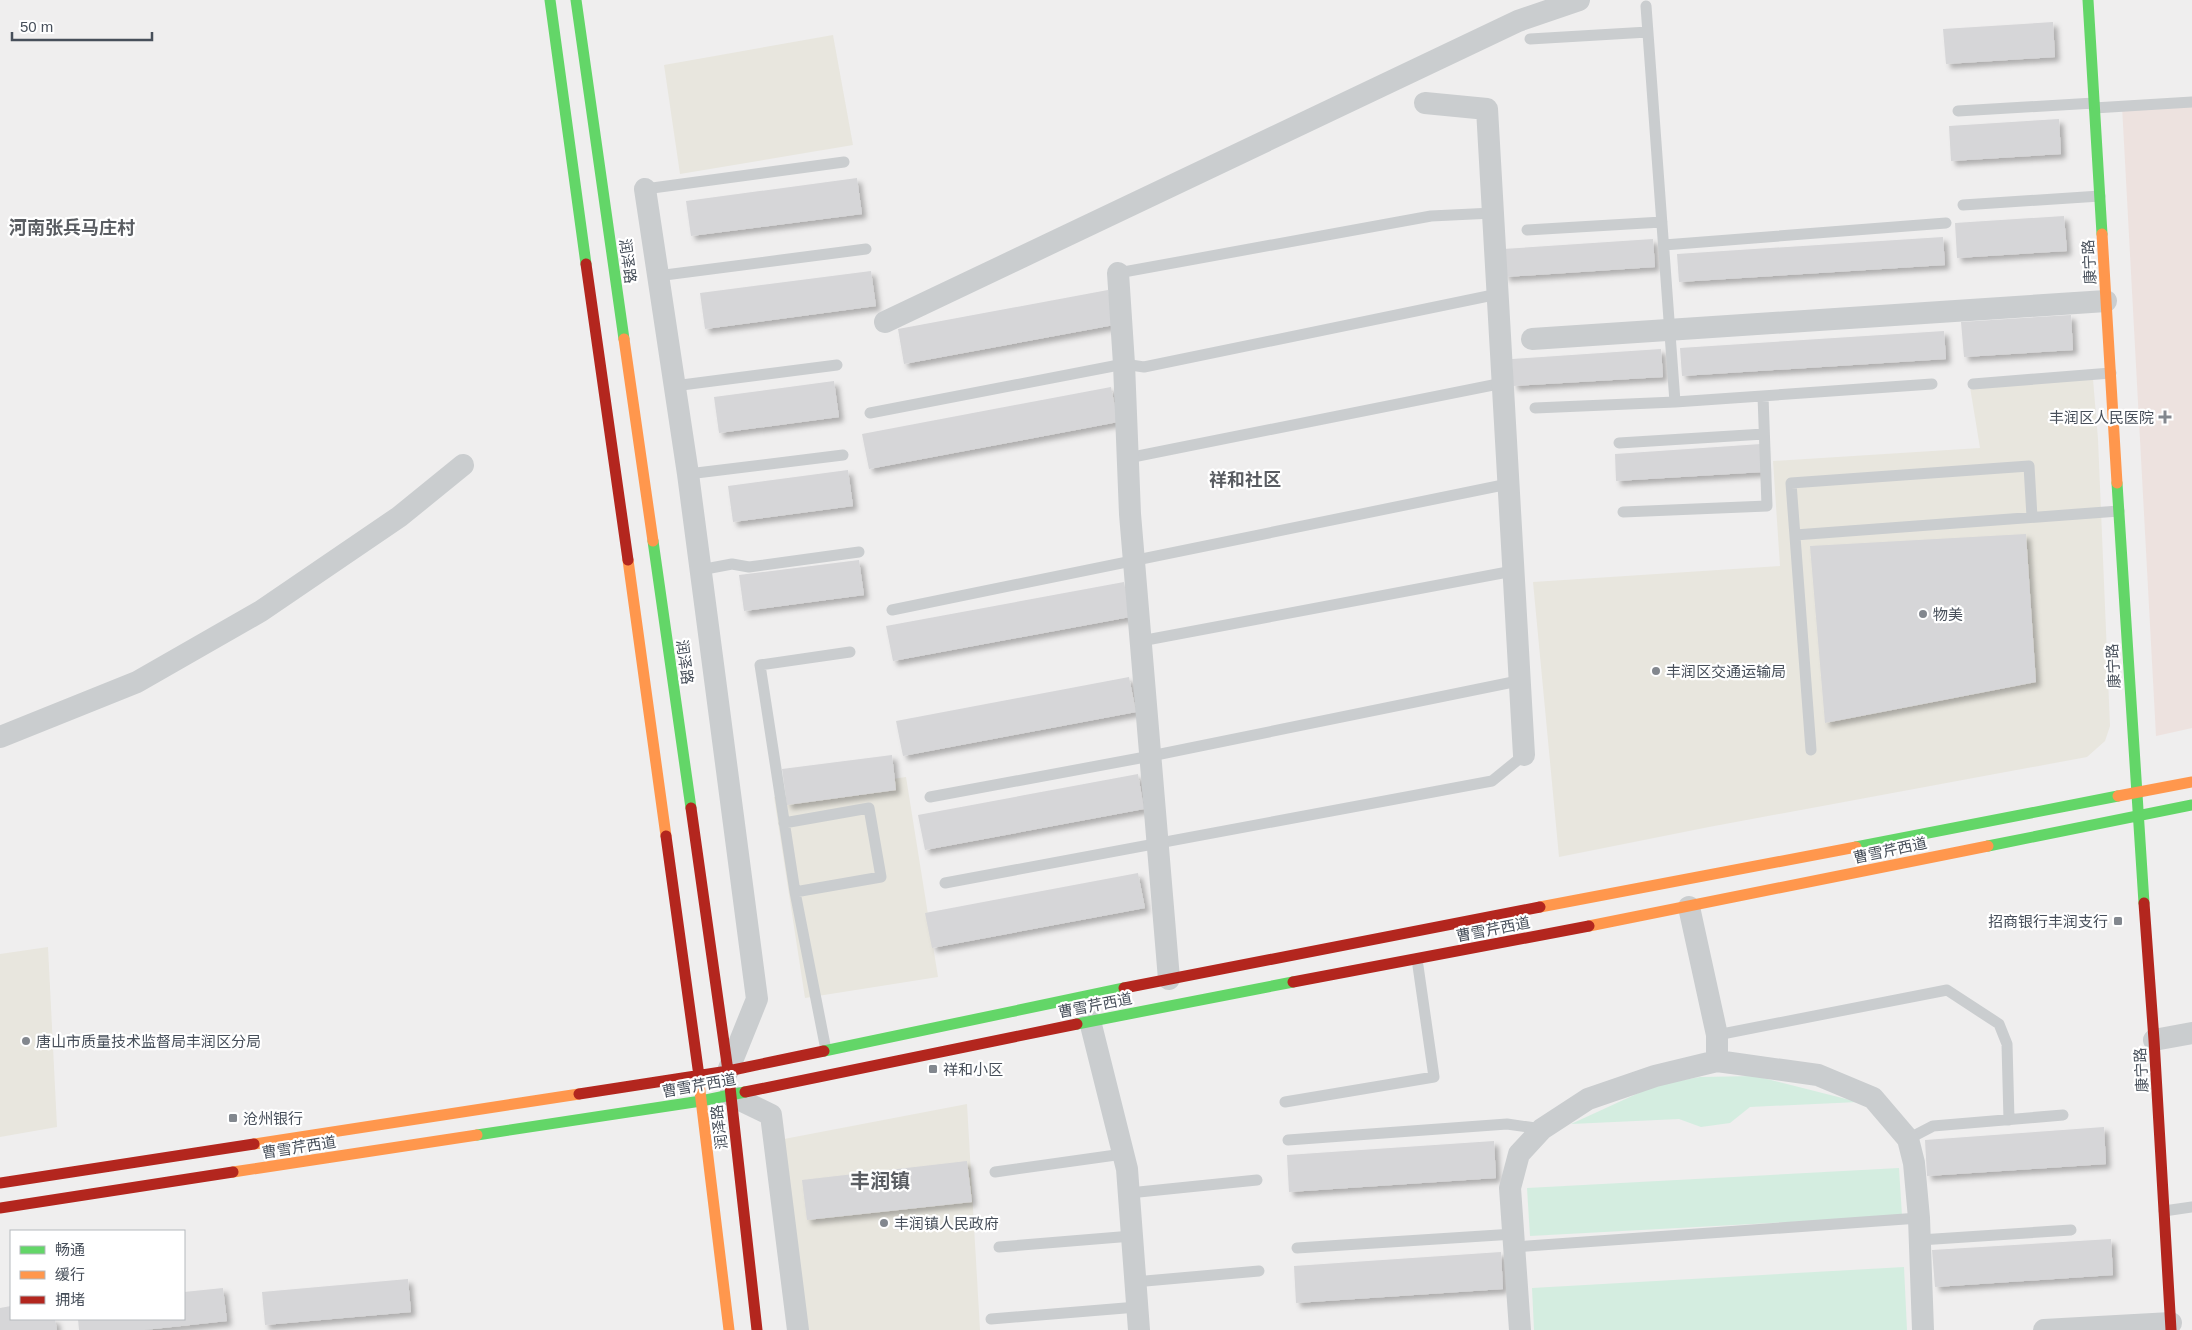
<svg xmlns="http://www.w3.org/2000/svg" width="2192" height="1330" viewBox="0 0 2192 1330" font-family="Helvetica,'Noto Sans SC',sans-serif">
  <style>
    .commercial { fill: #e8e6de }
    .medical { fill: #ede2df }
    .green { fill: #d4ede0 }
    .building { fill: #d6d6d8; filter: url(#shadow) }
    .lines { fill: none; stroke-linecap: round; stroke-linejoin: round }
    .lane { stroke: #cacdcf; stroke-width: 11 }
    .street { stroke: #cacdcf; stroke-width: 22 }
    .fast { stroke: #63d668; stroke-width: 11 }
    .slow { stroke: #ff974d; stroke-width: 11 }
    .jam { stroke: #b3261e; stroke-width: 11 }
    .poi-dot { fill: #82878e; stroke: #fff; stroke-width: 2 }
    .labels { text-anchor: middle; dominant-baseline: central; stroke-width: 4.5; stroke-linejoin: round; paint-order: stroke }
    .street-label { font-size: 15px; fill: #474f5a; stroke: #fff }
    .poi-label { font-size: 15px; fill: #474f5a; stroke: #fff; text-anchor: start }
    .quarter-label { font-size: 18px; font-weight: bold; fill: #5a5d62; stroke: #fff }
    .district-label { font-size: 20px; font-weight: bold; fill: #5a5d62; stroke: #fff }
  </style>
  <defs>
    <filter id="shadow"><feDropShadow dx="4.5" dy="4.5" stdDeviation="2.5" flood-color="#0004"/></filter>
  </defs>
  <rect width="100%" height="100%" fill="#efeeee"/>
  <!-- commercial -->
  <path class="commercial" d="M833,35L853,145L680,174L664,65Z
    M2093,379L2098,439L2110,726L2105,741L2087,757L1709,827L1559,857L1533,582L1780,566L1773,461L1980,448L1970,387Z
    M906,777L938,977L805,998L774,797Z
    M48,947L57,1127L0,1137V954Z
    M967,1104L980,1330H807L784,1139Z"/>
  <!-- medical -->
  <path class="medical" d="M2192,102V728L2156,736L2122,106Z"/>
  <!-- green -->
  <path class="green" d="M1755,1076L1858,1102L1750,1107L1730,1123L1701,1127L1679,1119L1571,1124L1656,1085L1700,1077Z
    M1899,1168L1902,1216L1530,1236L1527,1188Z
    M1904,1267L1907,1330H1534L1532,1288Z"/>
  <!-- building -->
  <path class="building" d="M2053,22L2055,57L1946,64L1943,29Z
    M2059,119L2061,154L1951,161L1949,126Z
    M857,178L862,214L691,236L686,201Z
    M2064,216L2067,251L1957,258L1955,223Z
    M1943,237L1945,265L1679,282L1677,254Z
    M1653,239L1655,267L1505,277L1503,249Z
    M871,271L876,306L705,329L700,293Z
    M1108,290L1114,325L904,364L898,329Z
    M2071,315L2073,350L1964,357L1961,322Z
    M1944,331L1946,359L1682,376L1680,348Z
    M1661,349L1663,377L1513,386L1512,359Z
    M834,381L839,417L719,433L714,397Z
    M1111,387L1118,422L869,469L862,434Z
    M1761,444L1763,472L1616,481L1615,454Z
    M848,470L853,506L733,522L728,486Z
    M2026,534L2036,682L1825,723L1810,546Z
    M859,560L864,595L744,611L739,575Z
    M1124,582L1130,617L893,661L886,626Z
    M1129,677L1136,712L903,756L896,721Z
    M892,755L896,790L787,805L782,769Z
    M1138,774L1144,809L925,850L918,815Z
    M1138,873L1145,908L932,948L925,913Z
    M2104,1127L2106,1164L1927,1176L1925,1140Z
    M1494,1141L1496,1178L1289,1192L1287,1155Z
    M967,1161L972,1202L807,1220L802,1180Z
    M2111,1239L2113,1275L1935,1287L1932,1250Z
    M1501,1252L1503,1289L1296,1303L1294,1266Z
    M408,1279L411,1312L265,1325L262,1292Z
    M223,1288L227,1321L144,1330H79L78,1319H184V1292Z
    M11,1306V1319H55L57,1330H0V1308Z"/>
  <g class="lines">
    <!-- lane -->
    <path class="lane" d="M1646,6L1675,402
      M1530,39L1648,32
      M2094,108L2192,102
      M1958,111L2094,103
      M645,189L844,162
      M1963,205L2100,196
      M1527,230L1662,222
      M1664,245L1946,223
      M1118,273L1431,216L1493,213
      M657,276L866,249
      M1973,384L2111,373
      M674,386L837,365
      M1535,408L1675,402L1932,384
      M870,413L1124,364L1144,367L1498,294
      M1619,443L1764,434
      M1128,458L1503,383
      M688,474L843,455
      M1623,512L1767,506L1763,396
      M1795,535L2119,511
      M700,570L732,564L749,567L859,552
      M892,610L1508,484
      M1141,641L1513,571
      M1811,750L1791,483L2029,466L2032,517
      M930,797L1151,756L1518,681
      M784,823L869,808L881,877L795,892
      M945,883L1492,781L1524,755
      M1717,1035L1947,990L1999,1024L2007,1044L2009,1120
      M826,1050L795,892L760,665L850,652
      M1285,1102L1434,1077L1417,959
      M1908,1139L1933,1126L2063,1115
      M1288,1140L1507,1124L1542,1129
      M995,1172L1123,1154
      M1129,1193L1257,1180
      M2164,1211L2192,1207
      M1920,1240L2071,1230
      M999,1247L1132,1236
      M1515,1247L1919,1218
      M1297,1248L1514,1234
      M1134,1282L1259,1271
      M991,1319L1137,1307"/>
    <!-- street -->
    <path class="street" d="M1425,103L1487,109L1524,755
      M645,189L688,474L757,999L728,1071
      M1118,273L1124,364L1130,514L1169,979
      M885,322L1518,21L1579,0
      M1532,339L2106,301
      M0,737L137,682L261,611L399,517L463,465
      M1090,1021L1127,1169L1139,1330
      M2154,1040L2192,1033
      M1717,1061L1818,1075L1873,1098L1908,1139L1914,1163L1919,1218L1923,1330
      M730,1095L771,1115L798,1330
      M1520,1330L1510,1188L1519,1154L1542,1129L1588,1099L1655,1076L1717,1061V1035L1689,907
      M2044,1330L2171,1323"/>
    <!-- fast -->
    <path class="fast" d="M550,0L586,264
      M576,0L624,339
      M2088,0L2102,234
      M2117,483L2144,903
      M653,541L691,808
      M1988,846L2192,805
      M1856,847L2118,796
      M1077,1024L1293,982
      M824,1051L1124,988
      M477,1135L701,1101L745,1092"/>
    <!-- slow -->
    <path class="slow" d="M2102,234L2117,483
      M624,339L653,541
      M628,560L666,836
      M2118,796L2192,782
      M1540,907L1856,847
      M1589,926L1988,846
      M699,1083L729,1330
      M254,1144L579,1094
      M233,1172L477,1135"/>
    <!-- jam -->
    <path class="jam" d="M586,264L628,560
      M691,808L728,1071
      M666,836L699,1076
      M2144,903L2154,1040L2171,1330
      M1293,982L1589,926
      M1124,988L1540,907
      M729,1078L757,1330
      M745,1092L1077,1024
      M579,1094L728,1071L824,1051
      M0,1183L254,1144
      M0,1208L233,1172"/>
  </g>
  <!-- markers -->
  <g class="poi-dot">
    <path d="M2162.5 409.5h5v5h5v5h-5v5h-5v-5h-5v-5h5z"/>
    <circle cx="1923" cy="614" r="5"/>
    <circle cx="1656" cy="671" r="5"/>
    <rect x="2113" y="916" width="10" height="10" rx="2.5"/>
    <circle cx="26" cy="1041" r="5"/>
    <rect x="928" y="1064" width="10" height="10" rx="2.5"/>
    <rect x="228" y="1113" width="10" height="10" rx="2.5"/>
    <circle cx="884" cy="1223" r="5"/>
  </g>
  <g class="labels">
    <!-- street labels -->
    <g class="street-label">
      <text transform="translate(628 261) rotate(82)">润泽路</text>
      <text transform="translate(2089 262) rotate(-93)">康宁路</text>
      <text transform="translate(685 662) rotate(82)">润泽路</text>
      <text transform="translate(2113 666) rotate(-93)">康宁路</text>
      <text transform="translate(1890 850) rotate(-12)">曹雪芹西道</text>
      <text transform="translate(1493 929) rotate(-11)">曹雪芹西道</text>
      <text transform="translate(1095 1005) rotate(-11)">曹雪芹西道</text>
      <text transform="translate(2141 1070) rotate(-93)">康宁路</text>
      <text transform="translate(699 1085) rotate(-10)">曹雪芹西道</text>
      <text transform="translate(719 1127) rotate(-97)">润泽路</text>
      <text transform="translate(299 1147) rotate(-9)">曹雪芹西道</text>
    </g>
    <!-- poi labels -->
    <g class="poi-label">
      <text x="2154" y="417" text-anchor="end">丰润区人民医院</text>
      <text x="1933" y="614">物美</text>
      <text x="1666" y="671">丰润区交通运输局</text>
      <text x="2108" y="921" text-anchor="end">招商银行丰润支行</text>
      <text x="36" y="1041">唐山市质量技术监督局丰润区分局</text>
      <text x="943" y="1069">祥和小区</text>
      <text x="243" y="1118">沧州银行</text>
      <text x="894" y="1223">丰润镇人民政府</text>
    </g>
    <!-- quarter labels -->
    <g class="quarter-label">
      <text x="72" y="228">河南张兵马庄村</text>
      <text x="1245" y="480">祥和社区</text>
    </g>
    <!-- district labels -->
    <g class="district-label">
      <text x="880" y="1181">丰润镇</text>
    </g>
  </g>
  <!-- legend -->
  <rect x="10" y="1230" width="175" height="90" fill="#ffffff" stroke="#b5b9bd"/>
  <rect x="20" y="1246" width="25" height="8" fill="#63d668" stroke="#b5b9bd"/>
  <text x="55" y="1255" font-size="15" fill="#474f5a">畅通</text>
  <rect x="20" y="1271" width="25" height="8" fill="#ff974d" stroke="#b5b9bd"/>
  <text x="55" y="1280" font-size="15" fill="#474f5a">缓行</text>
  <rect x="20" y="1296" width="25" height="8" fill="#b3261e" stroke="#b5b9bd"/>
  <text x="55" y="1305" font-size="15" fill="#474f5a">拥堵</text>
  <!-- scale -->
  <path d="M12 32v8h140v-8" fill="none" stroke="#474f5a" stroke-width="2.5"/>
  <text x="20" y="32" font-size="15" fill="#474f5a" stroke="#ffffff" stroke-width="4" paint-order="stroke">50 m</text>
</svg>
